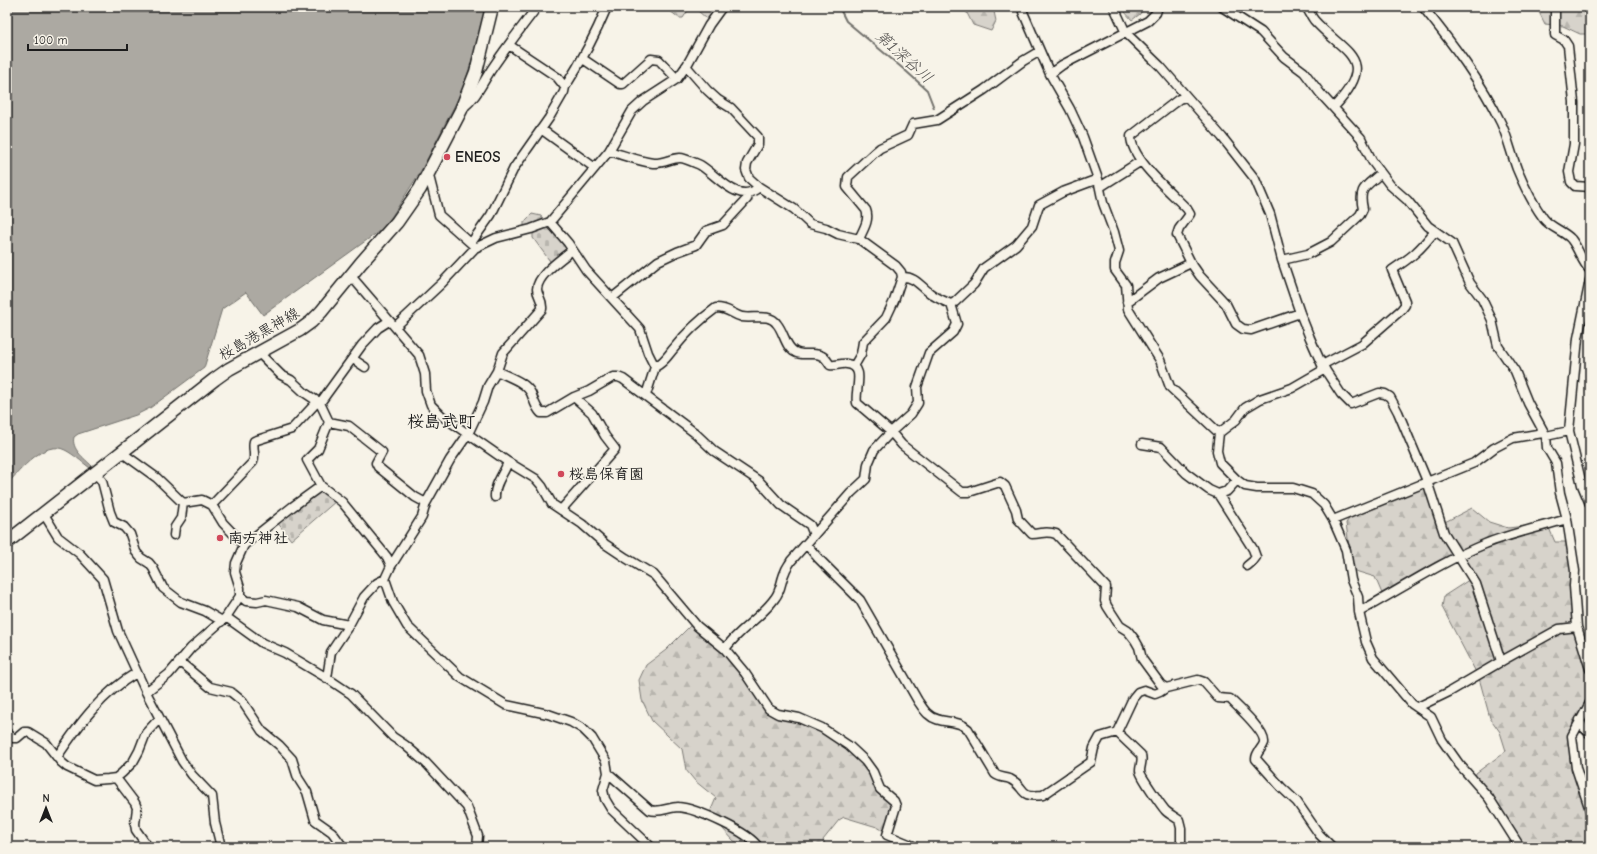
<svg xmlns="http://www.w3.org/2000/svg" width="1597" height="854" viewBox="0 0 1597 854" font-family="'Comic Neue','Klee One',sans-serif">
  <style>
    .forest { fill: url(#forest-firs); stroke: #7a7874 }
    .cemetery { fill: url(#cemetery-stones); stroke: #7a7874 }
    .water { fill: #aca9a2; stroke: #72716c }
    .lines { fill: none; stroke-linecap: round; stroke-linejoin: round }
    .stream { stroke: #72716c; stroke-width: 2 }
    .street-casing { stroke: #1c1c1c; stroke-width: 11 }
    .primary-casing { stroke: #1c1c1c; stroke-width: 15 }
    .street { stroke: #f7f3e8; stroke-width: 8 }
    .primary { stroke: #f7f3e8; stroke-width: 12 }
    .poi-dot { fill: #d1495b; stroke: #f7f3e8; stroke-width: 1.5 }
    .labels { text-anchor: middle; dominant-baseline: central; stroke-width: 3.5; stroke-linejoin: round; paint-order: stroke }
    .poi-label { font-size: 15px; font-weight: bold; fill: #1c1c1c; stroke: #f7f3e8; text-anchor: start }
    .street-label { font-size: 15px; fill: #1c1c1c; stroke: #f7f3e8 }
    .water-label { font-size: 16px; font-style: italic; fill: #565452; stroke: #f7f3e8 }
    .quarter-label { font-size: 17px; font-weight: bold; fill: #1c1c1c; stroke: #f7f3e8 }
  </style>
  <defs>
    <pattern id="forest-firs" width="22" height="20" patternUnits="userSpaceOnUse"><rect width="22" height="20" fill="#d7d3cb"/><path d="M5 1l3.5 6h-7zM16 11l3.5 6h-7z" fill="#b8b5ae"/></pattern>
    <pattern id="cemetery-stones" width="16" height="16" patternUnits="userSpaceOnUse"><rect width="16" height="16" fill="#d7d3cb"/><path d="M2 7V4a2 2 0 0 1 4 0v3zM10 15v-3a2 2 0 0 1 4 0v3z" fill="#b8b5ae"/></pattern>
  </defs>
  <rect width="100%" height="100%" fill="#f7f3e8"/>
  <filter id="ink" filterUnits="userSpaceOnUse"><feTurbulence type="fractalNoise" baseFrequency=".025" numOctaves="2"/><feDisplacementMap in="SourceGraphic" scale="8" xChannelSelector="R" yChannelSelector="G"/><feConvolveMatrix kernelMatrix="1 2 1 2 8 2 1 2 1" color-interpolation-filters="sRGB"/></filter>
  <g filter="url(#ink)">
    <!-- forest -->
    <path class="forest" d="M665,7H717L708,20L696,9H689L683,18H679Z
      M964,7H993L996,21L991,31L973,25Z
      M1123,7H1144L1140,14L1132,20L1124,11Z
      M1535,7H1590V34H1580L1563,26L1545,24L1538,10Z
      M1423,487L1426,488L1439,525L1472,508L1489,522L1508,528L1533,525L1549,528L1555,542H1567L1572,565L1571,581L1590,676V692L1588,701L1573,721L1569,738L1570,761L1590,815V847H1519L1475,778L1476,773L1506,751L1500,732L1490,718L1479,678L1442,607L1444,596L1475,576L1460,553L1383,596L1375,577L1352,570L1346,523L1351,516Z
      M692,624L727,656L743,675L764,710L778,716L803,722L843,745L862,762L877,789L891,805L884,831L877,827L844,817L839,820L823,840L827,847L800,846L785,847L767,843L758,847H748L734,841L711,816V810L716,798L695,781L686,770L682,749L652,721L642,700L639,680L646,665L666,650Z"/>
    <!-- cemetery -->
    <path class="cemetery" d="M532,214L541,216L543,220L531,227H524V222Z
      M548,226L569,248L552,264L533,238V232Z
      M321,489L336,501L291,540L277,522Z"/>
    <!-- water -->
    <path class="water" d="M7,7H488L463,89L422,169L385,227L263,315L246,292L222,309L204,368L150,408L136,415L78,434L74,437C71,449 84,458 92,466L90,468C82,462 73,454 65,450C44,439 20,471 7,484Z"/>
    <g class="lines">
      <!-- stream -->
      <path class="stream" d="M839,7L846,21L907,72L927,90L934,108"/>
      <defs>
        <path id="street" d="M1023,7V12L1050,74L1070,109L1083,137L1098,179L1103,203L1114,232L1119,251L1115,263V270L1126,285L1128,309L1160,360L1170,387L1219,433
          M1114,7L1126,33L1160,66L1222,137L1255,179L1270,214L1282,260L1300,313L1310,338L1322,365L1341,394L1351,404L1379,393L1385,394L1390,397L1398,412L1427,481L1444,533L1476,584L1501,661
          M1222,7L1261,32L1284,57L1304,72L1320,93L1361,138L1372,161L1390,185L1407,200L1428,226L1452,243L1470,283L1482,299L1492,320L1498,346L1515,371L1528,403L1546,436L1547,448L1556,463L1560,493L1567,519L1575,571L1574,586L1577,627L1590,669
          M1306,7C1309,11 1311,16 1314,20C1344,54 1380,58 1334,107
          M1423,7C1452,43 1481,81 1501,123C1508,138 1511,153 1517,169C1524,186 1533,204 1544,219C1551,228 1564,231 1571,239C1579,249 1581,261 1590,270
          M1555,7V35L1564,40L1568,46L1574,102V144L1569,172L1571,182L1575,186L1590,187
          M583,59L620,84H623L651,59L659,60L677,79
          M686,66L707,90L718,100L731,108L758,137V144L747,163L746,170L749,178L759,187L794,209L810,224L826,228L838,234L859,239L896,266L901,272L902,277L894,301L886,318L863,342L861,354L854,366
          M1050,74L1062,65L1148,21L1156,13L1158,7
          M565,87C583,59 594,38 607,7
          M1186,97L1179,99L1131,136C1131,160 1171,192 1187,209L1190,214L1179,229L1177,235L1191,263L1200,276L1226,304L1236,324L1243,329L1251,330L1300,313
          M462,109C478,96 482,83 493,67C507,46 522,27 537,7
          M541,129L595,168
          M609,151C623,155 638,161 653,163C663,164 671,158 680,158C685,158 695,163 700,165C717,175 739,206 759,187
          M428,172L439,215L474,246
          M1100,187L1141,161
          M550,222L568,243L586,270L640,329L648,353L655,367
          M859,239C863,230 870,220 866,210L847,187L848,177L874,153L880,148L908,135L913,124L937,120L984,90L1023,61L1040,51
          M471,243L491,215L514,168L549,118L564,92L565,87L557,77L509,45
          M572,250C562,259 538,274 537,289C537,296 543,299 542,309L503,353L497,371L488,386L483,402L468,434L450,460L426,503L422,517L391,566L385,579L393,602L407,626L460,677L506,705L548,714L571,722L583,729L592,738L606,761L608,773L603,790L605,799L611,809L651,847
          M1282,260L1308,254L1331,242L1360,215L1363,209C1358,187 1366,187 1381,173
          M351,276L419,355L425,374L426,391L431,405L442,416L508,462L536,479L542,486L552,504L582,524L605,544L626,558L654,575L697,626L725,649L745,673L769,709L778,714L799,718L822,728L849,746L865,761L873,772L880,789L894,801L896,806L887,835L916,847
          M1590,280L1578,338L1569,431L1582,485L1590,504
          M612,298L658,261L677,252L696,245L706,231L723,225L747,199L748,193
          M1127,302L1159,278L1191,263
          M951,304L955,302L974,284L984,268L1016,245L1032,226L1039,205L1063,192L1098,179
          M395,327L442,283L475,248L496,238L531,229L550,222L609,151L632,111L643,101L677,79L687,65L709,25L722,7
          M259,353L281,375L291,380L305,393L320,403L329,422L318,449L307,460L321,486L342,502L387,557L391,566
          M353,359L365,367
          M1322,365L1362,344L1401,310L1405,305V301L1392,270C1412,257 1420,250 1435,231
          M1325,369L1292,388L1260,399L1245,408L1236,420L1219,433L1217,451L1220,463L1237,480L1245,486L1257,488H1293L1312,494L1324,505L1333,520L1346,550L1351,580L1358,597L1359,612L1366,642L1373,658L1412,704L1431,717L1442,740L1459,764L1489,798L1520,847
          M497,371C508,377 524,381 531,393C534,400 535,407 541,413H547L574,397L589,391L613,377H618L623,379L695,433L714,451L759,481L781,505L810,525L814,535
          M646,395L655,367C666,361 667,356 675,347C686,333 701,319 716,308C729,308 731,314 742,317C753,319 770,313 777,324C784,332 785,347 795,352C803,357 814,351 822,356C826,358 828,362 830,365C836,366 841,363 847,364C867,366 854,391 857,403L891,432L902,445L962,492H969L1000,482L1005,486L1016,510L1018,519L1032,534C1042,534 1045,530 1056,534L1106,587L1105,601L1107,606L1120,626L1128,631L1135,640L1139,647L1142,659L1161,685L1166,688
          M320,403L362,345L378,328L389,321
          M329,422L349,426L382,452L376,463L378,467L415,497L426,503
          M1546,436L1569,431
          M1142,444L1161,447L1186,473L1209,490L1218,494L1227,491L1237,480
          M121,452L157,478L183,503L202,500L212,505L223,523L244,545L236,563L235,572L240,588V596L226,617L262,643L285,653L327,678L351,694L393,737L405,745L426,763L467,807L478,836L477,847
          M95,473L102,481L110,512L114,522L124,527L130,534L136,552L141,558L149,563L153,568L163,588L181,602L205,611L222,621
          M1218,494L1253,549L1256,557L1253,561L1247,566
          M495,497C494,484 504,474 508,462
          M212,505L253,462C256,455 252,448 254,441L292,429L318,401
          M561,510L615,449L605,436L592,413L574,397
          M44,514L58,537L80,554L103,579L118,631L146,692L182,761L192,775L212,796L215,823L221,847
          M1333,520L1474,463L1494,448L1513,438L1543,433
          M174,535L175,527L181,518L183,503
          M806,544L818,558L860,600L918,701C921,705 924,711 928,714C939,725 957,718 968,729L995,774C1000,778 1005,777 1010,779C1027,787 1017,798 1043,795L1091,762L1094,748L1100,737L1117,732L1133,698L1138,692L1144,690L1155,694L1160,692L1166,688L1198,680L1204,682L1218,698L1230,699C1237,706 1266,732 1264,743C1262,749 1256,752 1256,759L1281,787L1297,802L1319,834L1332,847
          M244,545L292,507L321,486
          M240,596L246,601L257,602L266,600L298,607L323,620L349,625
          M1359,612C1401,589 1441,562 1485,544C1509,534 1541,527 1567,519
          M725,649C739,629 761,618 775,598C781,591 781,580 785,572C786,568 789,565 791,561L851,493L866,479L868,464L874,450L891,432L911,414L918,403L917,387L929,353L953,332L957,324L951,304C944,301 936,298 930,293C921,287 915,276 902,277
          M180,662L210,687L231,692L242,701L262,731L279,745L292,759L298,778L307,792L315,820L332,832L343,847
          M327,678L331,652L349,625L364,597L377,583L385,579
          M146,692L169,674L191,648L225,618
          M1590,703L1572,736L1576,768L1590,810
          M1418,707L1449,692L1507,658L1559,629L1577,627
          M1580,720L1583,727L1590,734
          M1117,732L1141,755C1143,761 1140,765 1140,771C1140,775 1162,807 1166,811C1169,814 1175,817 1179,820L1181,828V847
          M7,733L13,738H17L24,732H28L46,743L61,762L67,767L94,780L108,779L116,778L122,773L133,762L139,751L146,733L159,719
          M57,757C79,724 101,694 136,673
          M608,773L650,810C660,813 669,807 678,807C695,808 749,832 758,847
          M116,778L135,803L137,808L135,824L136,830L148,847"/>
        <path id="primary" d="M7,542L215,379L229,369L300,330L311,322L321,312L361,263L397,222L420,189L461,110L476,72L492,7"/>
      </defs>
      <!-- street casing -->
      <use href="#street" class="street-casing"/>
      <!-- primary casing -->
      <use href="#primary" class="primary-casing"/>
      <!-- street -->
      <use href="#street" class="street"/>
      <!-- primary -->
      <use href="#primary" class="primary"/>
    </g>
  </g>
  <!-- markers -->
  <g class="poi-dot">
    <circle cx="447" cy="157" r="4"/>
    <circle cx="561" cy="474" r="4"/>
    <circle cx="220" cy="538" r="4"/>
  </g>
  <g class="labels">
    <!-- poi labels -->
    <g class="poi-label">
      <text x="455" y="157">ENEOS</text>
      <text x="569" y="474">桜島保育園</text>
      <text x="228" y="538">南方神社</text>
    </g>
    <!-- street labels -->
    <g class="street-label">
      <text transform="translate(259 334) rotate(-30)">桜島港黒神線</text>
    </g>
    <!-- water labels -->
    <g class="water-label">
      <text transform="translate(904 57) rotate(42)">第1深谷川</text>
    </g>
    <!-- quarter labels -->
    <g class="quarter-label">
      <text x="441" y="421">桜島武町</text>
    </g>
  </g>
  <!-- margin -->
  <rect width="1597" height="854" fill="none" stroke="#f7f3e8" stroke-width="24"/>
  <rect x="12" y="12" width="1573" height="830" fill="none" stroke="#1c1c1c" stroke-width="1.5" filter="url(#ink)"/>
  <!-- north arrow -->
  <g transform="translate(46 808)" stroke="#f7f3e8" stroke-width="3" paint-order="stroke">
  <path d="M0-3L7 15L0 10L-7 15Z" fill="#1c1c1c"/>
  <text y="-6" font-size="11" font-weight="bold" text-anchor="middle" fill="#1c1c1c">N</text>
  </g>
  <!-- scale -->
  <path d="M28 44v6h99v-6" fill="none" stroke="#1c1c1c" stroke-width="2"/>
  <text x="34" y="44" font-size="12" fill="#1c1c1c" stroke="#f7f3e8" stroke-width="3" paint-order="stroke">100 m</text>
</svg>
